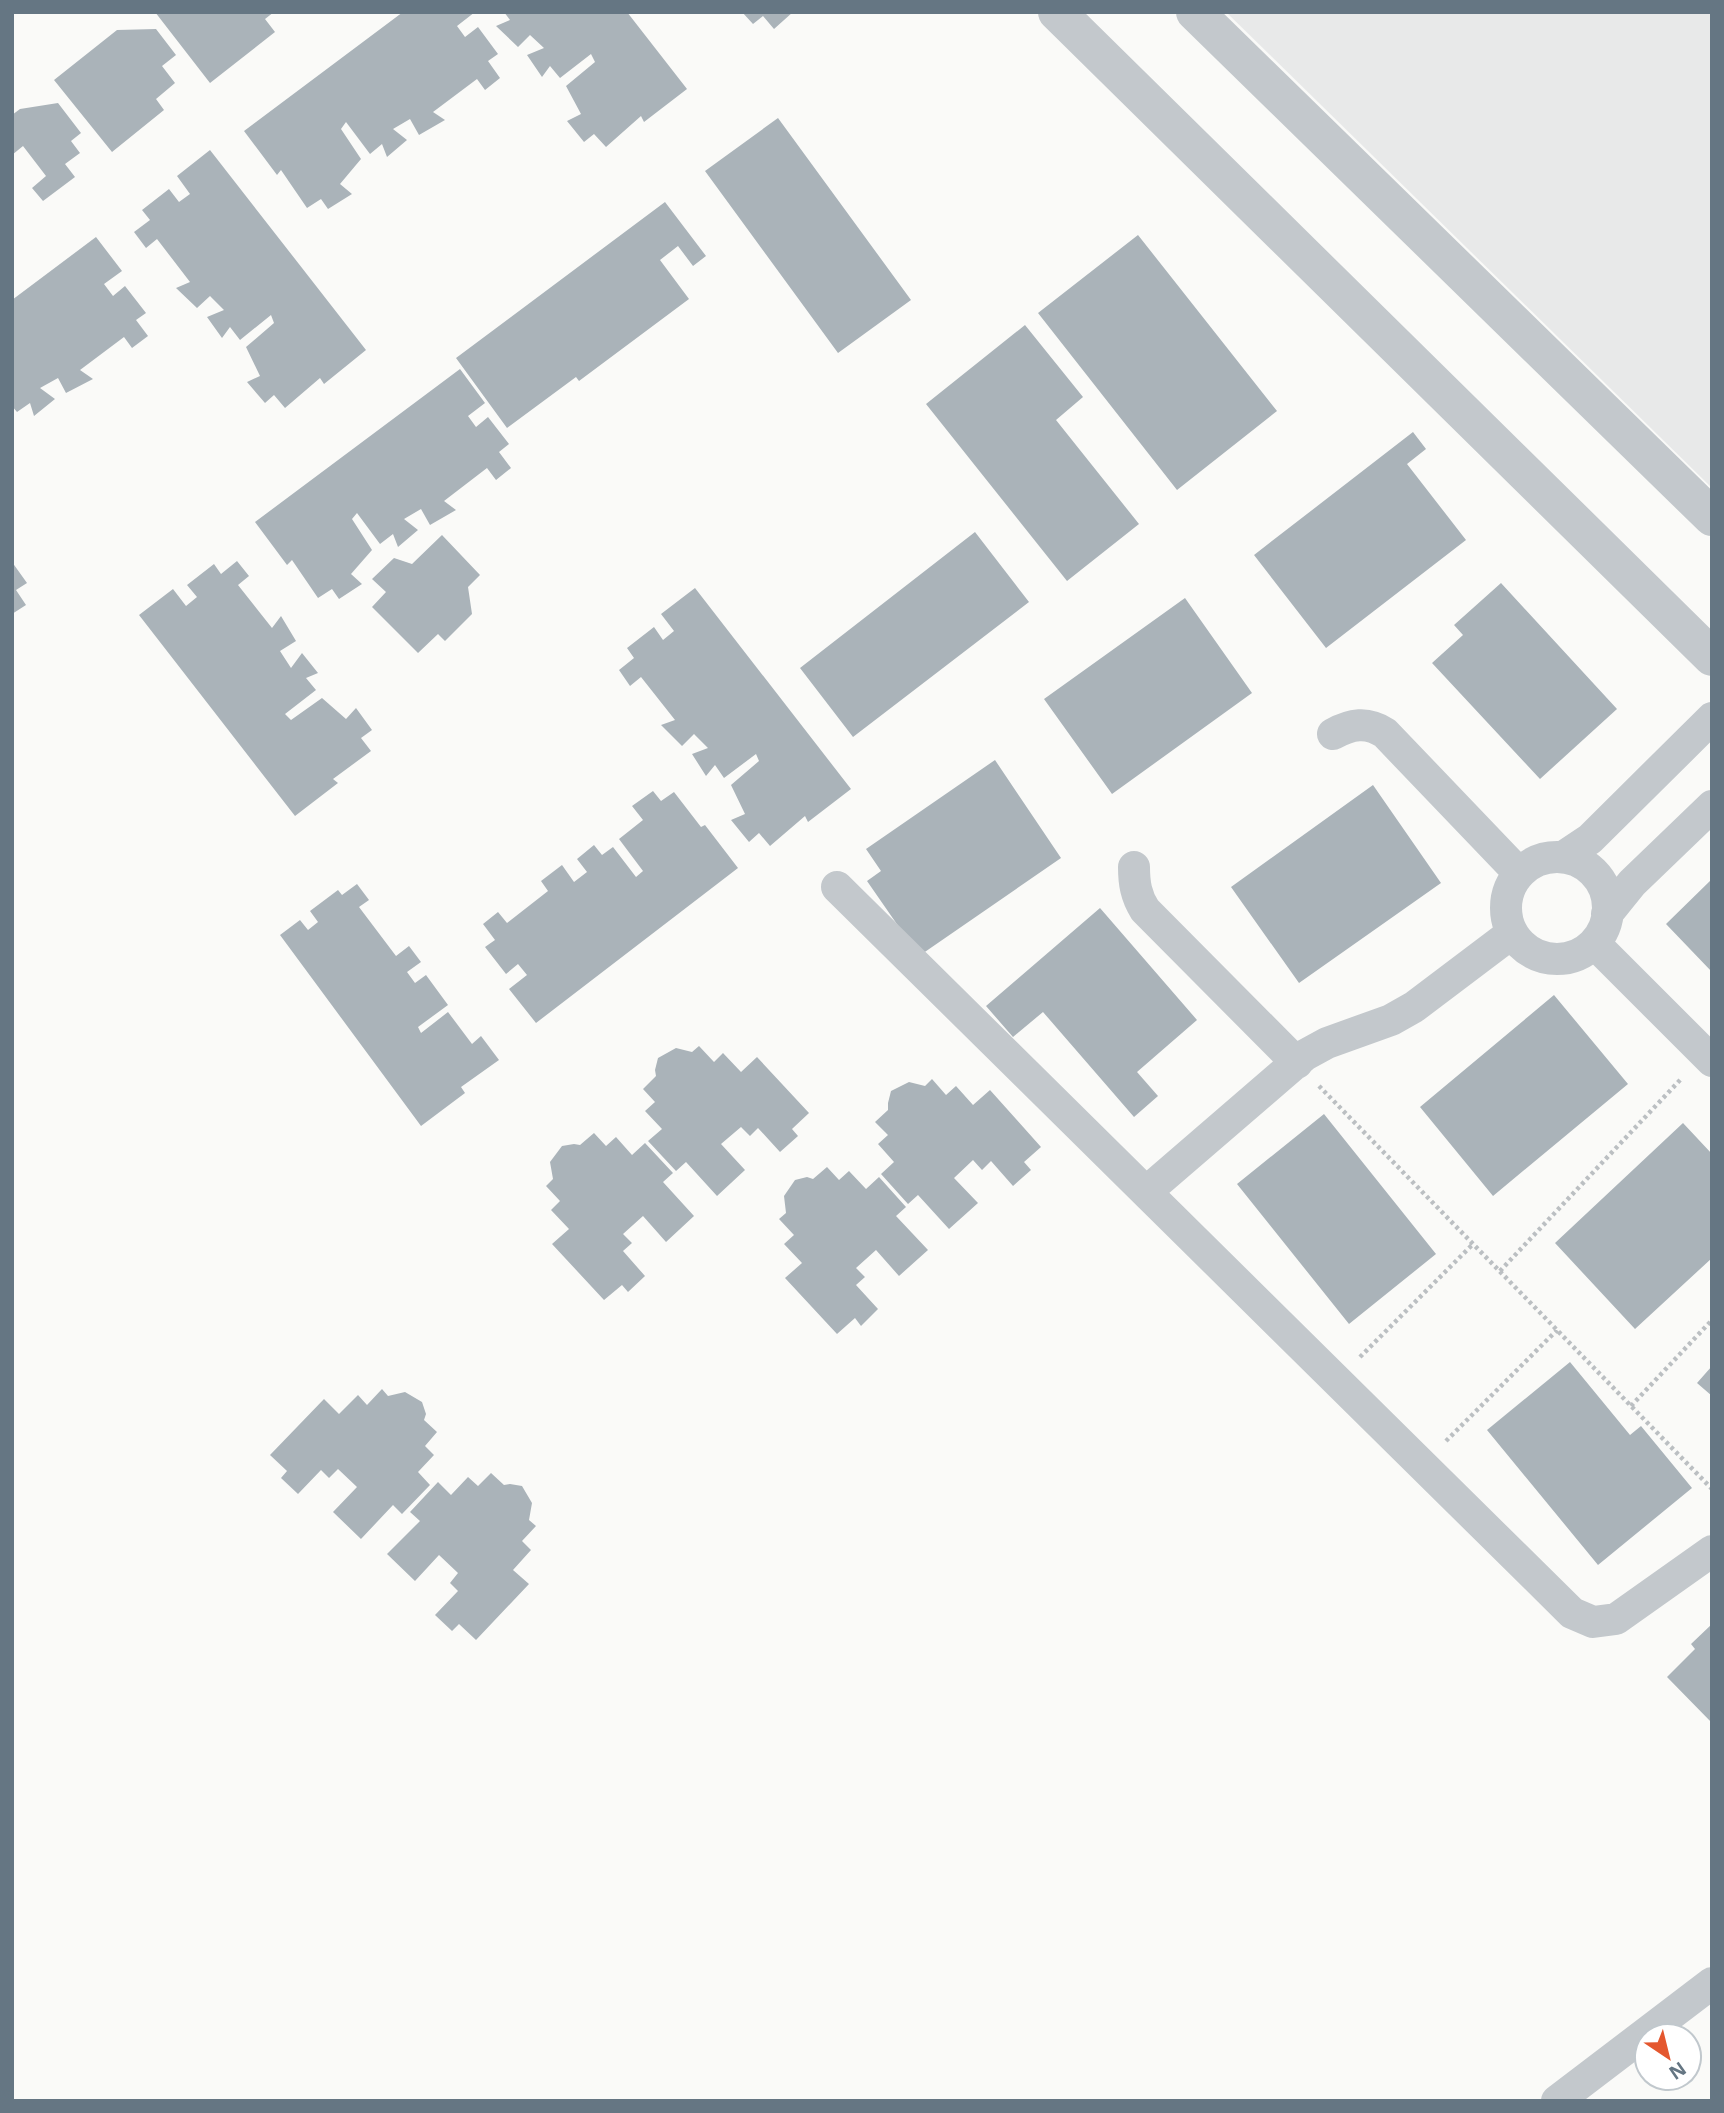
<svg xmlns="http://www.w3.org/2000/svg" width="1724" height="2113" viewBox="0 0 1724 2113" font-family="'Noto Sans',sans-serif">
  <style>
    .built { fill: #e8e9e9 }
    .building { fill: #aab3b9 }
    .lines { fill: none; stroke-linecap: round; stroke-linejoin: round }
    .path { stroke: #bbbfc2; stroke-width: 4.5; stroke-dasharray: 3.5 3.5; stroke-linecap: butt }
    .minor { stroke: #c3c8cc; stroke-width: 32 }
    .tertiary { stroke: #c3c8cc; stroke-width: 38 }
  </style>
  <rect width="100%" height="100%" fill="#fafaf8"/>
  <!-- built -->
  <path class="built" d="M1226,12H1712V488Z"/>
  <!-- building -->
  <path class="building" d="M155,12H274L265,19L275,32L210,83Z
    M403,12H475L457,26L465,37L478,27L498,54L488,61L500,78L485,90L477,79L433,112L445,120L419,135L410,119L393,129L407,140L387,157L382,144L370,154L346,122L341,129L361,159L340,184L352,194L328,209L321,199L307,208L281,170L277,175L244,131Z
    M504,12H627L687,89L644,122L641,116L606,147L594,134L584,142L567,121L581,114L566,86L595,62L591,54L560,78L550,66L542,77L527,55L544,48L530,35L518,47L496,26L510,20Z
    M742,12H793L774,29L763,16L753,24Z
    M156,29L176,55L162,66L175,83L156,99L164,110L112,152L54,80L117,30Z
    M58,103L81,133L71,141L80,153L65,164L75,177L43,201L32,188L46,176L23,146L12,155V115L20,109Z
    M778,118L911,300L838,353L705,171Z
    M210,150L366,350L324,384L320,378L285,408L274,395L265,403L247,382L260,376L246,347L274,323L271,315L240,340L230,327L222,338L207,317L224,310L210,296L197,308L176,288L190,282L157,239L146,248L134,232L150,220L142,210L169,189L179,202L190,194L177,176Z
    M665,202L706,256L693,266L678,246L660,260L689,299L579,381L576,377L507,428L456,358Z
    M1138,235L1277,411L1177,490L1038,313Z
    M96,237L122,271L104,284L113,296L125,286L146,313L136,320L148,336L132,348L124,337L80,370L93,379L66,393L58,378L40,388L55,399L34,416L30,403L17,412L12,406V300Z
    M1025,325L1083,397L1056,420L1139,524L1067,581L926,404Z
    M460,369L485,403L468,416L476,427L488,417L509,444L499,452L511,468L496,480L487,468L444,501L456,510L430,525L421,509L404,519L418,530L398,547L393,534L380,544L357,513L352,519L372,550L351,574L362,584L339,599L332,589L318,598L292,560L287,565L255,522Z
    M1413,432L1426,449L1407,464L1466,540L1326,648L1254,555Z
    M975,532L1029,602L853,737L800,668Z
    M442,535L480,575L468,587L472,614L445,641L438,634L418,653L372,607L386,592L372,579L394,558L412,564Z
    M237,561L249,576L238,585L272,628L281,616L296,641L280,651L291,668L302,653L318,673L306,678L316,690L285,714L291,720L322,698L346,719L356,708L372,730L361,738L371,751L333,779L338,783L295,816L139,615L173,589L186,606L197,597L187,585L214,564L221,574Z
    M12,562L27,583L16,590L26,605L12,614Z
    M1501,583L1617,709L1540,779L1432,663L1463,635L1454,625Z
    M695,588L851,789L808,822L805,816L770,846L759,833L749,842L731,820L745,814L731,785L759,761L756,754L724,778L715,765L706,776L692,754L708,748L694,734L682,746L661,725L675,720L641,677L630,686L619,670L634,658L627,648L654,627L663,640L674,631L661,614Z
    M1185,598L1252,693L1112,794L1044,699Z
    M995,760L1061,858L919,956L867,881L881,871L866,849Z
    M1373,785L1441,883L1299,983L1231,887Z
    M653,791L661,801L674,792L701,827L705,825L738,868L536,1023L509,989L527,975L518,964L506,974L485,947L495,940L483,924L498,912L507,923L548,891L541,881L562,865L574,882L587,872L577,859L594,845L602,855L613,847L636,877L643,871L619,839L643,820L632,806Z
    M1712,879V972L1666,924Z
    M357,884L369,900L359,907L396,956L409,946L421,962L407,972L415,983L426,975L448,1005L418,1027L421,1033L448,1012L472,1044L481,1036L499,1060L461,1087L465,1093L421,1126L280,935L300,920L308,930L318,922L310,911L338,890L342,895Z
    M1100,908L1197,1020L1137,1072L1158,1096L1134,1117L1043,1012L1013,1037L986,1006Z
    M1554,995L1628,1084L1493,1196L1420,1107Z
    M699,1046L714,1062L723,1053L741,1072L757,1057L809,1113L792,1129L798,1136L780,1152L758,1128L750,1136L741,1127L721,1144L745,1170L717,1196L686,1162L676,1171L648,1141L662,1129L645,1111L655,1102L643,1089L656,1076L655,1070L658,1058L676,1048L692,1052Z
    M932,1079L946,1095L956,1086L973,1105L990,1090L1041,1147L1024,1162L1031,1170L1013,1186L991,1161L982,1170L973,1160L954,1178L978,1203L949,1229L918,1195L908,1204L881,1174L894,1162L878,1144L888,1135L875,1122L888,1110V1103L891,1091L909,1082L925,1086Z
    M1324,1114L1436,1254L1349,1324L1237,1184Z
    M1683,1123L1712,1154V1258L1635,1329L1555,1243Z
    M594,1133L606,1146L616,1137L632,1155L645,1143L673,1173L663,1182L694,1216L666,1242L643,1216L623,1234L632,1243L623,1251L645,1276L628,1292L622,1285L604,1300L552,1244L569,1229L551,1210L560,1201L546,1186L553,1179L550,1162L562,1146L574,1144L580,1145Z
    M827,1167L839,1180L849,1171L866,1189L879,1177L906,1207L896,1216L928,1250L899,1276L876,1250L856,1268L865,1277L856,1285L878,1309L861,1326L855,1318L837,1334L785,1278L802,1263L784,1244L794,1235L779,1219L786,1213L784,1196L795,1180L807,1177L813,1179Z
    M1570,1362L1630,1435L1641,1426L1692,1488L1598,1565L1487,1430Z
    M1712,1366V1396L1697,1383Z
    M382,1389L388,1396L405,1392L422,1402L426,1414L424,1420L437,1432L425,1446L434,1455L418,1472L430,1485L402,1514L393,1505L361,1539L333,1512L357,1487L338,1469L329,1478L321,1470L298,1494L281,1478L287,1471L270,1455L324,1399L339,1414L358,1395L367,1405Z
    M491,1473L504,1485L510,1484L522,1486L532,1503L529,1520L536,1526L522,1541L531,1550L513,1570L529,1584L476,1640L459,1624L452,1631L435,1615L458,1591L450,1583L458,1573L439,1555L415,1581L387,1554L420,1521L410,1512L438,1482L451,1495L468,1477L478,1486Z
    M1712,1624V1723L1667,1677L1695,1649L1691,1644Z"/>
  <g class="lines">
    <!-- path -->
    <path class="path" d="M1319,1086L1712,1489
      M1500,1271L1682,1078
      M1360,1357L1473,1244
      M1631,1406L1712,1320
      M1446,1441L1557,1330"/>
    <!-- minor -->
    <path class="minor" d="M1333,734C1351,724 1367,721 1385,733L1519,873
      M1563,857L1590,839L1712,718
      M1506 908a51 51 0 1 1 102 0a51 51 0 1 1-102 0Z
      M1134,867C1134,883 1136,896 1145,910L1297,1063
      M837,887L1572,1613L1593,1622L1616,1619L1712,1551
      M1607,914L1632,883L1712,806
      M1594,943L1712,1061
      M1146,1192L1305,1055L1327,1043L1391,1020L1414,1007L1512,933
      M1557,2101L1712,1983"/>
    <!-- tertiary -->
    <path class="tertiary" d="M1057,12L1712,657
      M1195,12L1712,517"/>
  </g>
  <!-- border -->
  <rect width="1724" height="2113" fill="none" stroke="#657683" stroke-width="28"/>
  <!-- north arrow -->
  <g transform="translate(1668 2057) rotate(145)"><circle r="33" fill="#ffffff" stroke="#c1c8cd" stroke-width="2"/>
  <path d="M0-5L12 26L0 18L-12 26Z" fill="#e4572e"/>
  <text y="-10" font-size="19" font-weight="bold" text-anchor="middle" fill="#657683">N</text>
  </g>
</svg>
